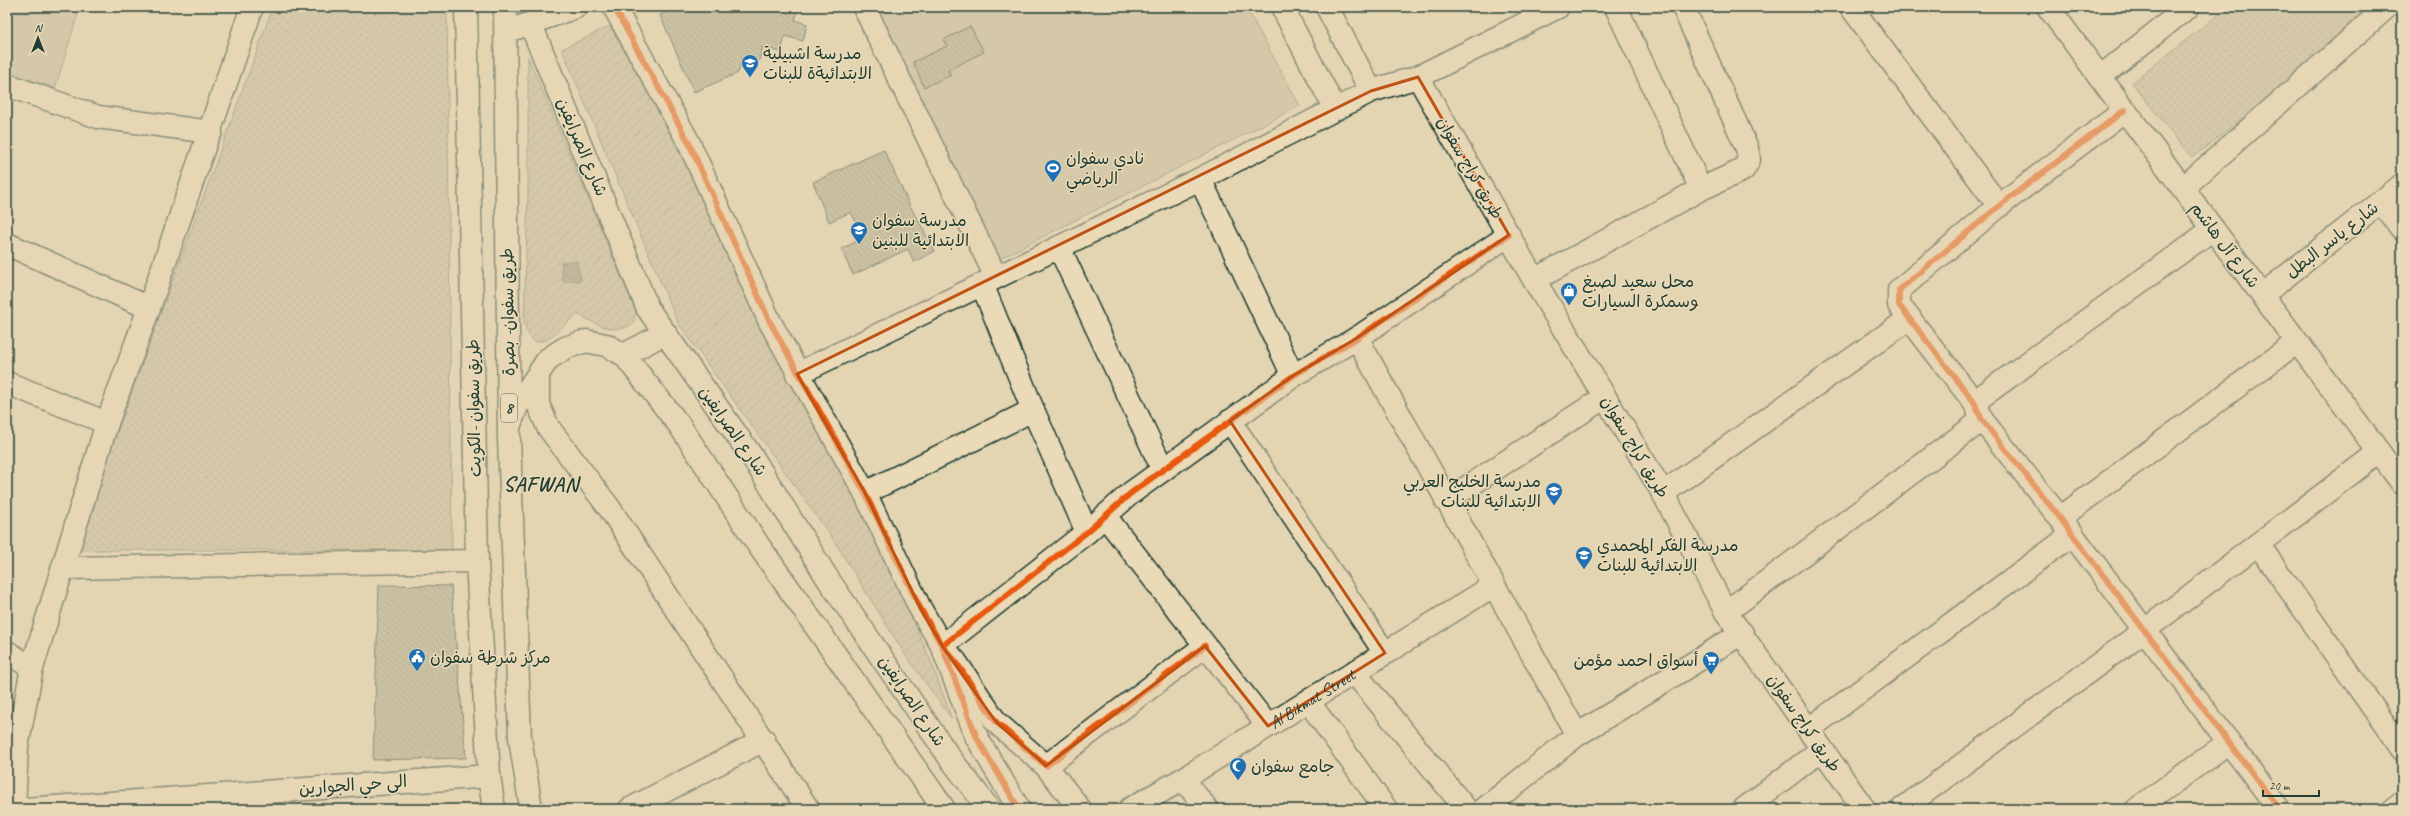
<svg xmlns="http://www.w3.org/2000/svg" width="2409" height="816" viewBox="0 0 2409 816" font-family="Caveat,'Playpen Sans Arabic',sans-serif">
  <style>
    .park { fill: url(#park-dots); stroke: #717c68 }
    .garden { fill: url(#garden-furrows); stroke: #717c68 }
    .pitch { fill: #c3bb9d; stroke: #717c68 }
    .water { fill: url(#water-waves); stroke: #667462 }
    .building { fill: url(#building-back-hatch); stroke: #1f3d34 }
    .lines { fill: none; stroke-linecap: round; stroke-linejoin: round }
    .minor-casing { stroke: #1f3d34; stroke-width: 25 }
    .major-casing { stroke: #1f3d34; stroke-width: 25 }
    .highway-casing { stroke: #1f3d34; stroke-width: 25 }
    .minor { stroke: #ebdab7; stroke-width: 22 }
    .major { stroke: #ebdab7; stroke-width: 22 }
    .highway { stroke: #ebdab7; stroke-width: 22 }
    .cycleway-casing { stroke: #ebdab7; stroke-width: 8 }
    .cycleway { stroke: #e8590c; stroke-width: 6 }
    .marked { fill: none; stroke: #c05314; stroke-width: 3; stroke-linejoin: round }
    .labels { text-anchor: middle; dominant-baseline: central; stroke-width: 3; stroke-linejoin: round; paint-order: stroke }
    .shield { fill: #ebdab7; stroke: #5c6c5b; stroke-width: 1 }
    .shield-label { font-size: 16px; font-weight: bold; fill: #1f3d34 }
    .poi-label { font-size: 17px; fill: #1f3d34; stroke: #ebdab7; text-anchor: start }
    .street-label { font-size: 17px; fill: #1f3d34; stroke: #ebdab7 }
    .district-label { font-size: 21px; font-weight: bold; letter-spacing: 1px; fill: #1f3d34; stroke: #ebdab7 }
  </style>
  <defs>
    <pattern id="park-dots" width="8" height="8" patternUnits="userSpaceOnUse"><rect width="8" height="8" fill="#c3bb9d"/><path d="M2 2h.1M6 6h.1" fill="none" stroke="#9e9981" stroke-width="1.8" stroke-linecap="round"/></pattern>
    <pattern id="garden-furrows" width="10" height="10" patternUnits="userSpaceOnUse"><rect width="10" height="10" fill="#c3bb9d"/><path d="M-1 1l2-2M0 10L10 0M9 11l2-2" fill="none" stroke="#9e9981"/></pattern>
    <pattern id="water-waves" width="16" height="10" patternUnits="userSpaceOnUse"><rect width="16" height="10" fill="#969880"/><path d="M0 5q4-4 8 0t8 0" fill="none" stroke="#7a7d6a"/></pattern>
    <pattern id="building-back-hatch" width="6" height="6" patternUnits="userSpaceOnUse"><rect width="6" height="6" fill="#acaa8f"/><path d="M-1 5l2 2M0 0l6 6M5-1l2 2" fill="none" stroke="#8b8c76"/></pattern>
  </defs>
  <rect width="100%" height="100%" fill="#e3d4b2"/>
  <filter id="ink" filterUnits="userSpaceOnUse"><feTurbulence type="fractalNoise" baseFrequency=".025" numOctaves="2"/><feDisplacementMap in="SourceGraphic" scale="8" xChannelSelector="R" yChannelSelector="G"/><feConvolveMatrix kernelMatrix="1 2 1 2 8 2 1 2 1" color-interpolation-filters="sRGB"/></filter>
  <g filter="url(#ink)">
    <!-- park -->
    <path class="park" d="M273,7H447L452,550H74Z
      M2228,7H2370L2375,13L2192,158L2132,83Z"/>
    <!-- garden -->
    <path class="garden" d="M610,26L677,143L764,324L867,517L932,664L952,719L906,656L833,539L678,323L562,49Z
      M528,57L636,312L633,324C613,336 596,323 577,314L547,340L535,342L529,336L524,322L528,193Z"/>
    <!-- pitch -->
    <path class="pitch" d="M7,7H80L55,88L7,72Z
      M870,7H1246L1300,106L997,260Z"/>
    <!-- water -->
    <path class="water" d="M577,261L581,280L563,282L561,262Z"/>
    <!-- building -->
    <path class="building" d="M678,7H730L744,11L745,7H799L795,20L807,24L803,41L785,36L781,52L763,47L758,63L742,58L738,73L694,92L660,15Z
      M970,26L984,52L948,70L951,75L924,87L913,62L947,46L943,40Z
      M884,150L909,204L935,251L914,262L908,249L853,275L841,249L864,238L851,212L829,222L813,182Z
      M379,585L451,586L466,758L373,760Z"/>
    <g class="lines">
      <defs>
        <g id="minor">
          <path d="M614,7L688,141L770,322L865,493L920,608L942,646L956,662L996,722L1046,766L1205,646"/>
          <path d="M864,7L996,277"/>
          <path d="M1282,7L1335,109"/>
          <path d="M1327,7L1371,91"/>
          <path d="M1616,7L1701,189"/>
          <path d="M1851,7L1999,206"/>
          <path d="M2048,7L2402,483"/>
          <path d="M531,25L648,309L753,458L828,579L950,758L989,809"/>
          <path d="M517,28L576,7"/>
          <path d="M1418,77L1534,280L1663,493L1726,612L1864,809"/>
          <path d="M2100,77L2188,7"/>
          <path d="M7,85L98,117L211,132"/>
          <path d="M2125,110L1999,206L1899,290V305L1974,402L1982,420L2060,518L2279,809"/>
          <path d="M1200,179L1293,376"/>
          <path d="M2183,188L2387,7"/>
          <path d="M2381,202L2402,229"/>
          <path d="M7,244L149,308"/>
          <path d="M1059,247L1163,470"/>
          <path d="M1534,280L1701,189L1743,170L1749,160L1747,148L1683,7"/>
          <path d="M982,284L1033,410L1087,532"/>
          <path d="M2262,295L2402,185"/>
          <path d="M1357,338L1577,735"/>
          <path d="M624,355L665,333"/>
          <path d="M797,374L1200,179L1371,91L1418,77L1558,7"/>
          <path d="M538,378V404L548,427L610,509L808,809"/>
          <path d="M7,383L107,423"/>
          <path d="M1974,402L2213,229"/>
          <path d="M1230,421L1385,653"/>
          <path d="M509,427L517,406L548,359L565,348L586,341L606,345L624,355L680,426L759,546L944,809"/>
          <path d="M865,493L1033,410"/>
          <path d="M1663,493L1910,318"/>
          <path d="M1446,501L1605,397"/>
          <path d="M1105,516L1268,726"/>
          <path d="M2060,518L2297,342"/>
          <path d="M2258,544L2402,749"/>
          <path d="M63,568L477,561"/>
          <path d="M1726,612L1982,420"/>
          <path d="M7,652L32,668"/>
          <path d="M1354,672L1466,809"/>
          <path d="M1308,701L1386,809"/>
          <path d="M1809,729L2073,534"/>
          <path d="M1046,766L1080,809"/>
          <path d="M1183,779L1207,809"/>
          <path d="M14,809L17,747L32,668L107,423L149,308L252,7"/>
          <path d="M630,809L764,740"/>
          <path d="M1019,809L977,738L942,646L1087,532L1131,493L1293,376L1357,338L1509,235"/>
          <path id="s1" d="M1130,809L1183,779L1493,586"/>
          <path d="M1484,809L1577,735L1742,633"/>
          <path d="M1744,809L1821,750"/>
          <path d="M1902,809L2145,630L2379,452"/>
          <path d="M2137,809L2229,742"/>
          <path d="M2393,809L2402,802"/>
        </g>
        <path id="major" d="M26,809L489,776"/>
        <path id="highway" d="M466,7L477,561L489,776L494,809
          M505,7L509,438L520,738L531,809"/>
      </defs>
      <!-- minor casing -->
      <use href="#minor" class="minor-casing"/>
      <!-- major casing -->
      <use href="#major" class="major-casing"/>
      <!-- highway casing -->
      <use href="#highway" class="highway-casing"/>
      <!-- minor -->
      <use href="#minor" class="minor"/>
      <!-- major -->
      <use href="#major" class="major"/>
      <!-- highway -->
      <use href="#highway" class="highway"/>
      <defs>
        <path id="cycleway" d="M614,7L688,141L770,322L865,493L920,608L942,646L956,662L996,722L1046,766L1205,646
          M2125,110L1999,206L1899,290V305L1974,402L1982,420L2060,518L2279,809
          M1019,809L977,738L942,646L1087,532L1131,493L1293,376L1357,338L1509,235"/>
      </defs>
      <!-- cycleway casing -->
      <use href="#cycleway" class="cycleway-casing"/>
      <!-- cycleway -->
      <use href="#cycleway" class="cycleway"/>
    </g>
  </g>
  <!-- marked area -->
  <path d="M0 0H2409V816H0ZM1418,77L1509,235L1357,338L1293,376L1230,421L1385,653L1268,726L1205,646L1046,766L996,722L942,646L920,608L865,493L797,374L1371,91Z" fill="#e3d4b2" fill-opacity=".55" fill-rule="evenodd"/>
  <path class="marked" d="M1418,77L1509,235L1357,338L1293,376L1230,421L1385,653L1268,726L1205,646L1046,766L996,722L942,646L920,608L865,493L797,374L1371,91Z"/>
  <!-- icons -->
  <defs>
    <symbol id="school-pin" viewBox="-11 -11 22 30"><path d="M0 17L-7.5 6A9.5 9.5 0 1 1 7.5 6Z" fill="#1f6fb2" stroke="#ebdab7"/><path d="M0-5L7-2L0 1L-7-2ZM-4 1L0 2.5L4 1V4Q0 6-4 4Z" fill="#fff"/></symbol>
    <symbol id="stadium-pin" viewBox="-11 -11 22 30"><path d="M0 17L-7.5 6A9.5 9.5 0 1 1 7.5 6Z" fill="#1f6fb2" stroke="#ebdab7"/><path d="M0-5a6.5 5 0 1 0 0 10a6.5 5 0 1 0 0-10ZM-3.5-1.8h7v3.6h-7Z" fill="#fff"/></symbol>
    <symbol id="shop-pin" viewBox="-11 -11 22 30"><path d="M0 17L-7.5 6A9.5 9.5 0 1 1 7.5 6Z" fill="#1f6fb2" stroke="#ebdab7"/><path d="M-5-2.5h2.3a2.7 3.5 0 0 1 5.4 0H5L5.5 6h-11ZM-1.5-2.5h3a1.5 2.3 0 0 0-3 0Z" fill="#fff"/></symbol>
    <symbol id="civic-pin" viewBox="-11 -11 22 30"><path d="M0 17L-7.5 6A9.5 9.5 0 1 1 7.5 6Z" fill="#1f6fb2" stroke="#ebdab7"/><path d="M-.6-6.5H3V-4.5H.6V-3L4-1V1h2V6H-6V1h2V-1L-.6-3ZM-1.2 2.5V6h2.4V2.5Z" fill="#fff"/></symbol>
    <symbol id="supermarket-pin" viewBox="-11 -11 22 30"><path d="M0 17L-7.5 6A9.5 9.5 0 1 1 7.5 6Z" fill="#1f6fb2" stroke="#ebdab7"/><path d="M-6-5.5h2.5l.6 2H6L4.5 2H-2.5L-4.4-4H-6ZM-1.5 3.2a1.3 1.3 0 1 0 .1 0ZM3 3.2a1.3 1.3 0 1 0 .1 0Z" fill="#fff"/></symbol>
    <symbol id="mosque-pin" viewBox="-11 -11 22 30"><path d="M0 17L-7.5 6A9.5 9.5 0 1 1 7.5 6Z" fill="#1f6fb2" stroke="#ebdab7"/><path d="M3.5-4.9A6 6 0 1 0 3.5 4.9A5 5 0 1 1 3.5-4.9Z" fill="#fff"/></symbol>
  </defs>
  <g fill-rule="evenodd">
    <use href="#school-pin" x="740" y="53" width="20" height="27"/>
    <use href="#stadium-pin" x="1043" y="158" width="20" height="27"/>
    <use href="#school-pin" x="849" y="220" width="20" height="27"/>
    <use href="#shop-pin" x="1559" y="281" width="20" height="27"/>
    <use href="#school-pin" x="1544" y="481" width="20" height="27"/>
    <use href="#school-pin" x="1574" y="545" width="20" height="27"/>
    <use href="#civic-pin" x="407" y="647" width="20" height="27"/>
    <use href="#supermarket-pin" x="1701" y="650" width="20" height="27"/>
    <use href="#mosque-pin" x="1228" y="756" width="20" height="27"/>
  </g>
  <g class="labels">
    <!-- shield labels -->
    <rect class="shield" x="501" y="394" width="16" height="28" rx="3"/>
    <g class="shield-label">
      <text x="509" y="408">8</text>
    </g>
    <!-- poi labels -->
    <g class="poi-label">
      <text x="763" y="53">مدرسة اشبيلية<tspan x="763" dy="20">الابتدائيةة للبنات</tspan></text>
      <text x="1066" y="158">نادي سفوان<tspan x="1066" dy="20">الرياضي</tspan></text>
      <text x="872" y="220">مدرسة سفوان<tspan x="872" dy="20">الابتدائية للبنين</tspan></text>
      <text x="1582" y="281">محل سعيد لصبغ<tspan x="1582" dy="20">وسمكرة السيارات</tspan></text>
      <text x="1541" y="481" text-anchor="end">مدرسة الخليج العربي<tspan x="1541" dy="20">الابتدائية للبنات</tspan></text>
      <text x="1597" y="545">مدرسة الفكر المحمدي<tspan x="1597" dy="20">الابتدائية للبنات</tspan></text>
      <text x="430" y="657">مركز شرطة سفوان</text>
      <text x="1698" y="660" text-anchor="end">أسواق احمد مؤمن</text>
      <text x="1251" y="766">جامع سفوان</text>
    </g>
    <!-- street labels -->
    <g class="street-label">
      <text transform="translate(582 147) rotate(67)">شارع الصرايفين</text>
      <text transform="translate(1470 168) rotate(60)">طريق كراج سفوان</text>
      <text transform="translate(2332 240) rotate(-38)">شارع ياسر البطل</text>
      <text transform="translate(2225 245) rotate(53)">شارع آل هاشم</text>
      <text transform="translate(508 312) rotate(-91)">طريق سفوان- بصرة</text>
      <text transform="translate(474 408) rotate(-91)">طريق سفوان -الكويت</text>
      <text transform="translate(733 431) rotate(55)">شارع الصرايفين</text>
      <text transform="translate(1635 447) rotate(59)">طريق كراج سفوان</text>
      <text stroke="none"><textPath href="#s1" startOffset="213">Al Bikmat Street</textPath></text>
      <text transform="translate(912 701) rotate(56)">شارع الصرايفين</text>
      <text transform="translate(1804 723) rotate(55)">طريق كراج سفوان</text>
      <text transform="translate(353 785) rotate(-4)">الى حي الجوارين</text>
    </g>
    <!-- district labels -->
    <g class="district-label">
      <text x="541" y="484">SAFWAN</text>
    </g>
  </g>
  <!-- margin -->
  <rect width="2409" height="816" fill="none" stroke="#ebdab7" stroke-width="24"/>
  <rect x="12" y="12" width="2385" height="792" fill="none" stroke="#1f3d34" stroke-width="1.5" filter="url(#ink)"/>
  <!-- north arrow -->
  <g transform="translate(38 38)" stroke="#ebdab7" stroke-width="3" paint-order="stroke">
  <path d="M0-3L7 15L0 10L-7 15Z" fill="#1f3d34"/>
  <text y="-6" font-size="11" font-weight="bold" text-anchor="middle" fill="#1f3d34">N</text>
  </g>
  <!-- scale -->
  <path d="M2263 790v6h56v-6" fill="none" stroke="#1f3d34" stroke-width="2"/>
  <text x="2269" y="790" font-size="12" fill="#1f3d34" stroke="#ebdab7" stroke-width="3" paint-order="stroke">20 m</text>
</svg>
